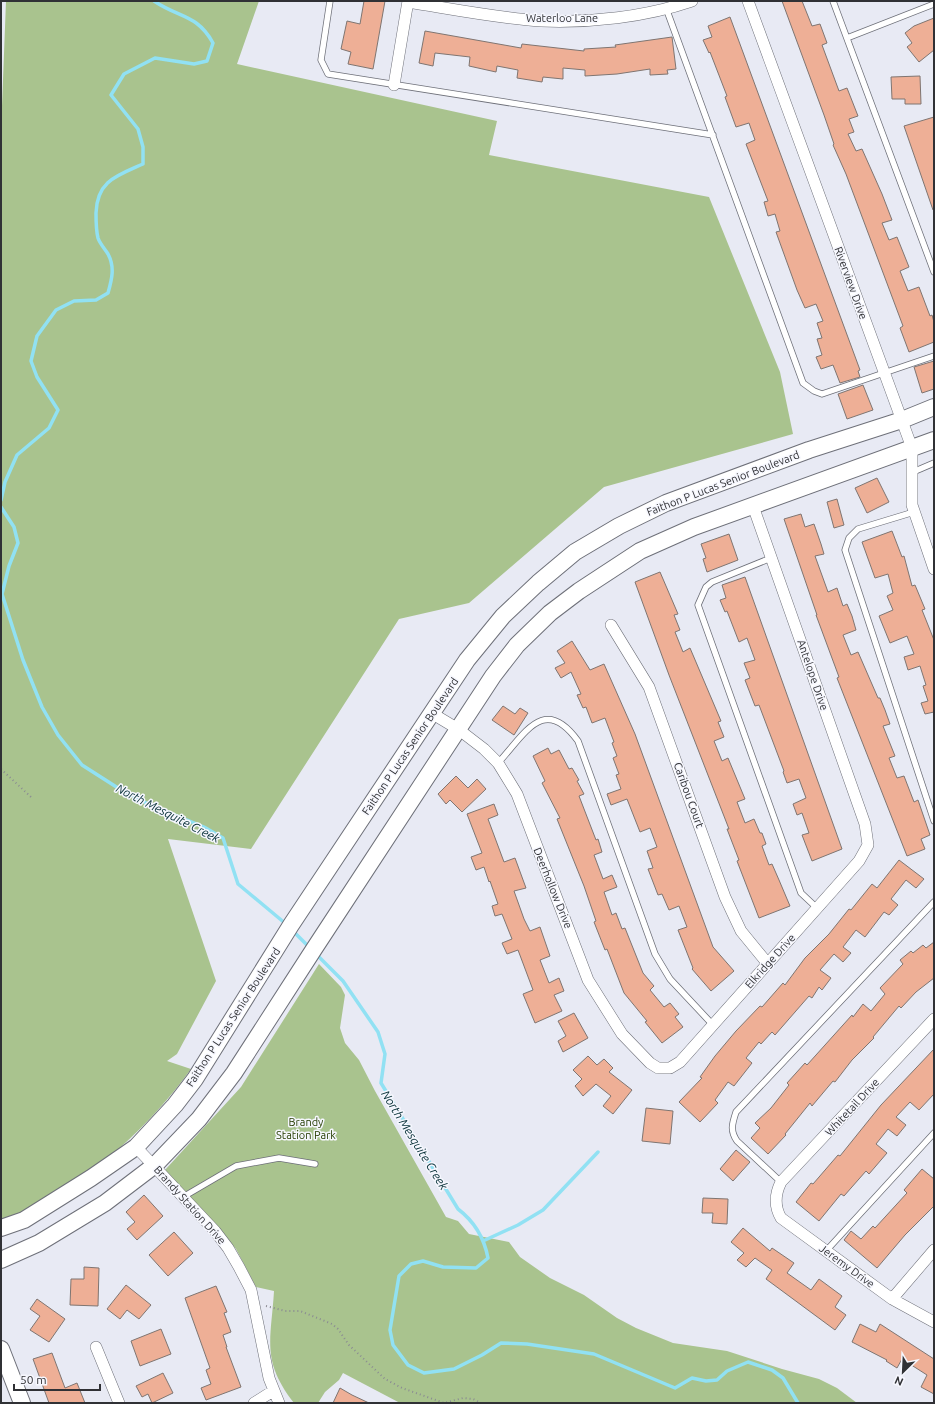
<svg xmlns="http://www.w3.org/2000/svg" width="935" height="1404" viewBox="0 0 935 1404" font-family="Ubuntu,sans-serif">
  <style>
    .green { fill: #a9c38e }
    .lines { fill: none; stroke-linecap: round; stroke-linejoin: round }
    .stream { stroke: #91e1f3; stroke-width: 3.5 }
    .building { fill: #eeaf96; stroke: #7f7571 }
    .service-casing { stroke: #6e7079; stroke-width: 7 }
    .minor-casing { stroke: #6e7079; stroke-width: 12 }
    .secondary-casing { stroke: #6e7079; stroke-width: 18 }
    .path { stroke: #8a8b92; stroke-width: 2; stroke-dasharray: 1 3; stroke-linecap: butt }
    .service { stroke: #fff; stroke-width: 5.5 }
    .minor { stroke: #fff; stroke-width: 11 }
    .secondary { stroke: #fff; stroke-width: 16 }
    .labels { text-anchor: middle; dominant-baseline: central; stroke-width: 3; stroke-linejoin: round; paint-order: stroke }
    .street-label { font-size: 11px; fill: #303135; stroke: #f6f7fe }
    .park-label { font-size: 11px; fill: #253d00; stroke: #f6f7fe }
    .water-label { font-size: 12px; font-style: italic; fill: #062f36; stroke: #f6f7fe }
  </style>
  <rect width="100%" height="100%" fill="#e8eaf4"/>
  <!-- green -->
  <path class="green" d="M6,1H259L237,64L497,121L489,155L709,197L780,372L793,434L604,487L469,603L399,619L251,849L168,839L216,981L177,1054L167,1061L191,1069C149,1127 96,1175 31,1208C22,1212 11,1221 1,1222V132Z
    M319,964L341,987L345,995L340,1028L345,1043L359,1060L375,1091L446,1217L458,1221L469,1234L509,1242L520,1257L550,1278L584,1295L617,1318L636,1328L673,1343L727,1351L782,1369L819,1379L837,1388L857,1403H400L343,1373L339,1380L325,1392L318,1403H294C261,1360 271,1341 274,1291L256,1287L236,1249L165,1170L241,1087Z"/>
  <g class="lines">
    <!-- stream -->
    <path class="stream" d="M1,500L5,482L17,455L49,428L58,410L37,377L31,361L37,336L56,310L74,301L96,300L108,293C112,279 115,267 108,254C105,249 100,244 98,238C96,230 96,222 96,213C97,181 116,176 143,164V147L138,129L111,95L124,74L155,58L194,64L207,61L213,43C197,14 179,18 154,1
      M1,507L14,527L18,543L9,566L2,594L23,660L42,707L58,735L82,765L118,788L148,804L204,827L223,838L238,884L286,924
      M293,931L310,948
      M316,954L343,981L378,1032L385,1054L381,1083L458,1209C475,1222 484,1237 488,1258L476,1268L443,1267L423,1261L411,1264L399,1276L390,1330L393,1345L408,1365L424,1373L454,1369L482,1355L501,1343L527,1344L594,1354L675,1388L692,1378L706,1381L717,1380L727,1371L748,1362L772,1370L783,1378L798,1403
      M483,1241L518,1225L543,1210L598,1152"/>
  </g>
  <!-- building -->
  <path class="building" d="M364,1H385L373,69L348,64L351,52L341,49L347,21L360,24Z
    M782,1H802L812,26L820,24L827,43L822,45L839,91L847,88L858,116L849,119L854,132L848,134L856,151L862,149L882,194L892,220L882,223L889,240L897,237L909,267L900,271L908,291L919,287L930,316L932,315L934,322V342L909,352L900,328L903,326L846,174L833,145L834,144L824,115Z
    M730,17L860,370L858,371L860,377L840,383L833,365L821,369L816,357L822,355L817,339L822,338L817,323L823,321L816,304L805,308L797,290L776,232L780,231L775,214L768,216L764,202L768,201L746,144L755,140L749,123L736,127L725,97L727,96L710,52L709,53L703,40L712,37L708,26Z
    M934,18V50L919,62L907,47L912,43L905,33L914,26Z
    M425,31L521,48L522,44L584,51V49L616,47L615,45L672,37L676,69L667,70L668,74L650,75V69L617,74L585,76V70L563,68V79L543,77L542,82L517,78L518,70L497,66L496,72L469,66L470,57L435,53L433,66L419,63Z
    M920,76L921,104H905V99H892L891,77Z
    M934,117V210H933L904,126Z
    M934,361V389L922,393L914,367Z
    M863,385L873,410L847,419L838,394Z
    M877,478L889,502L867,513L855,488Z
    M837,499L844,525L834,528L827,502Z
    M801,514L805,527L814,524L821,544L824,554L815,556L828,592L837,588L843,606L847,604L852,616L856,630L843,635L851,655L858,652L878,698H880L885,710L890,724L883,726L895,756L889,758L897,778L904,776L914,802L918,800L930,835L921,839L925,849L907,856L837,678L839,677L816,615H817L784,519Z
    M892,531L902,557L904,556L912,586L915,585L925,609L922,610L934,640V712L925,714L921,703L928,701L923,686L926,685L920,666L908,670L904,657L914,654L907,636L890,643L879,616L893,610L887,596L893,593L888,574L875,578L862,542Z
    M729,534L738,560L707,572L703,559L706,558L701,544Z
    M660,572L678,614L674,615L680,630L675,632L683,652L690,648L721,721L718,722L724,737L714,741L722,761L728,758L745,799L737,802L745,823L754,819L760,833H762L766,844L762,846L769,865L772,864L779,880L790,906L759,918L737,861L739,860L727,829H729L669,675L635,582Z
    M745,577L842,849L812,861L802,835L809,833L802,813L797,815L793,804L806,798L799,779L787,783L783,772L784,771L759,705L755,706L745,680L750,678L744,663L755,660L747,638L739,642L727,611L725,612L720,600L726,598L722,585Z
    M572,641L590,670L604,664L635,734L713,947L734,971L711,991L692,969L693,968L678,930L687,927L679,906L669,910L662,894L658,895L648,869L653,868L647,851L657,847L650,828L640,832L627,799L611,805L607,794L621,789L616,775L619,774L613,758L617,756L612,743L614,742L605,718L592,723L586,707L583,708L577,695L581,694L571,672L561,678L555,668L565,663L557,651Z
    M503,706L515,714L520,708L528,713L514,735L492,720Z
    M548,748L551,754L559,750L569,769L572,768L579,780L577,781L584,794L579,796L596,840L598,839L602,852L594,855L603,879L612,875L617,887L604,892L612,915L616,913L622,929L625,928L643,973L654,986L650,990L664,1007L670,1003L679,1014L675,1017L683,1027L662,1043L645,1022L647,1021L624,993L607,949L605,950L594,922L596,921L584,886L557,819L560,818L542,783L545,781L533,756Z
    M456,776L468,788L477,779L486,789L462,812L450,800L446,804L438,794Z
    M494,804L498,815L488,819L504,862L515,858L526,888L514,891L524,919L530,931L540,927L550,956L540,960L549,983L559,978L564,991L554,995L562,1011L535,1023L523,994L533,990L518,950L507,954L502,943L512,939L502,914L495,916L492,906L498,904L490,881L489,882L484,867L476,870L471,857L482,853L467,814Z
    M899,860L924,879L916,888L906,880L891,899L898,905L889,915L884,912L865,937L856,930L843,947L851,953L843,962L834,954L820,970L831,978L822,990L819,987L812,998L809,996L775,1035L772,1032L761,1044L759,1042L746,1058L752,1063L734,1086L728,1082L715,1100L718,1103L700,1122L679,1102L702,1078L700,1077L715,1056L736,1031L760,1006L762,1007L783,983L785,985L805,958L829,934L849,909L851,910L872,884L877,888Z
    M934,942V978L916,992L901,1008L899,1006L873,1037L874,1038L852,1060L835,1082L833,1081L812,1106L810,1103L785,1134L786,1135L768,1154L751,1138L760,1128L755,1123L771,1108L789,1085L787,1083L805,1063L807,1065L852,1015L853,1017L863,1004L871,1011L885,994L880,988L903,964L900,960L911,951L913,953L923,945L926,948Z
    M574,1013L588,1038L563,1052L558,1041L566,1036L558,1021Z
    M934,1049V1094L919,1110L910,1102L896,1117L906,1125L897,1136L888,1129L876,1144L887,1153L869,1174L866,1171L844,1196L841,1194L819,1221L796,1202L811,1183L813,1184L838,1155L840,1156L881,1105Z
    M588,1056L597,1065L604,1059L613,1068L609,1072L632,1090L613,1114L603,1106L611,1096L596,1084L583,1096L575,1086L582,1079L573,1070Z
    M646,1108L673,1111L670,1144L642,1141Z
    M736,1150L750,1162L733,1181L720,1169Z
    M922,1169L934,1179V1206L905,1235L877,1268L844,1240L851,1231L861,1239L873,1226L875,1228L907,1193L904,1190Z
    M144,1195L163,1216L137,1240L127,1229L135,1222L126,1212Z
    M703,1198L728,1199L727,1224L712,1223L713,1213H702Z
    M743,1228L770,1251L772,1248L794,1263L787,1273L811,1290L819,1279L842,1296L835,1307L846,1315L835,1330L766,1279L772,1270L755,1258L746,1267L737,1260L744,1253L731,1242Z
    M174,1232L193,1253L168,1276L149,1255Z
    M84,1267L99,1268L98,1306L70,1305L71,1279H84Z
    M126,1285L151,1305L139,1319L127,1310L120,1319L107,1309Z
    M216,1286L227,1312L224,1313L231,1332L223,1335L227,1347H226L241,1387L206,1400L201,1388L211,1384L206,1370L210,1368L185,1298Z
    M37,1299L65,1319L49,1342L30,1330L40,1316L30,1309Z
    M860,1324L876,1332L880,1324L934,1359V1394L921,1387L927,1375L902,1359L897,1368L886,1361L887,1360L852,1342Z
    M161,1329L171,1354L140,1366L131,1341Z
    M52,1353L65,1388L77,1383L85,1403H49L33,1359Z
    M163,1373L173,1393L152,1403L148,1394L142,1397L136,1386Z
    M340,1388L352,1395L369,1403H333Z"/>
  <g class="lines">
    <defs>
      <path id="service" d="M330,1L321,60L328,74L713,135
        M833,1L934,272
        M666,8L803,383L814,391L822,394L934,356
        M847,38L934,4
        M913,472L934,463
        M914,512L858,529L849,538L845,550L934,821
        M771,558L712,582L706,587L698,605L801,893L817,908
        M498,763C525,734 544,694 578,741L655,954L670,979L713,1025
        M781,1182L737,1141C730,1131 732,1124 736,1112L934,902
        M183,1197L236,1166L279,1158L315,1164
        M826,1251L934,1133"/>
      <path id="minor" d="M748,1L912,448V505L934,569
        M408,2C452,9 497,18 541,21C590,23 645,17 692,1
        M394,85L408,1
        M611,625L649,687L725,897L741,931L768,964
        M433,714L458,729L484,749L498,763L517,794L588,980L622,1034L650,1063L658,1068H670L680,1062L859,861L868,845L865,824L753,506
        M934,1019L781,1182C775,1194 774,1206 781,1218L892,1299L934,1322
        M136,1147L215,1231L228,1248L239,1267L251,1290L269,1378L279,1403
        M892,1299L934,1250
        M96,1347L119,1403
        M254,1403L273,1391"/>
      <path id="secondary" d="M1,1228L24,1220L91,1178L136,1147L175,1105L195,1079L291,925L467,660L503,616L538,583L575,552L619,526L666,503L809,450L902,420L934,407
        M1,1260L39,1243L105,1203L155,1165L199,1119L234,1073L314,949L493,676L517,645L550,613L579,591L640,551L694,527L934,440
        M1,1349L22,1403"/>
    </defs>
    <!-- service casing -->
    <use href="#service" class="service-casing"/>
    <!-- minor casing -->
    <use href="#minor" class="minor-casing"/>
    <!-- secondary casing -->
    <use href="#secondary" class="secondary-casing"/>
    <!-- path -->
    <path class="path" d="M1,769L32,798
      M266,1306L285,1311H300L332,1324L338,1329L349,1345L385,1379L402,1388L444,1403L463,1398L473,1399L481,1403"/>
    <!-- service -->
    <use href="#service" class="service"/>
    <!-- minor -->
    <use href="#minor" class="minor"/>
    <!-- secondary -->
    <use href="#secondary" class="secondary"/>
  </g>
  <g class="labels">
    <!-- street labels -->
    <g class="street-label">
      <text x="562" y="18">Waterloo Lane</text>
      <text transform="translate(851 283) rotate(70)">Riverview Drive</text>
      <text transform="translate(723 483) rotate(-21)">Faithon P Lucas Senior Boulevard</text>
      <text transform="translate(813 675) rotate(71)">Antelope Drive</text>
      <text transform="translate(410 746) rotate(-56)">Faithon P Lucas Senior Boulevard</text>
      <text transform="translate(689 795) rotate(70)">Caribou Court</text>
      <text transform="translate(553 888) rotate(68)">Deerhollow Drive</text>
      <text transform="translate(770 961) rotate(-48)">Elkridge Drive</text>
      <text transform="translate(233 1017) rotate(-57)">Faithon P Lucas Senior Boulevard</text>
      <text transform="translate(852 1107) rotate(-47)">Whitetail Drive</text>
      <text transform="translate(190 1205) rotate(48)">Brandy Station Drive</text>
      <text transform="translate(847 1266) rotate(36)">Jeremy Drive</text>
    </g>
    <!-- park labels -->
    <g class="park-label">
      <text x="306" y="1122">Brandy<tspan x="306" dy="13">Station Park</tspan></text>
    </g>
    <!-- water labels -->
    <g class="water-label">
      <text transform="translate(168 813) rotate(27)">North Mesquite Creek</text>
      <text transform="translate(415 1140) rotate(58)">North Mesquite Creek</text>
    </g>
  </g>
  <!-- border -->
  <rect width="935" height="1404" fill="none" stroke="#303135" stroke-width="4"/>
  <!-- north arrow -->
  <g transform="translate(903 1372) rotate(204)" stroke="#f6f7fe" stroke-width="3" paint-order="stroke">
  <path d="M0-3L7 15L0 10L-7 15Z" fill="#303135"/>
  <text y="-6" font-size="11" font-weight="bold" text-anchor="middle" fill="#303135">N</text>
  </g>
  <!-- scale -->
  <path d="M14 1384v6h86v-6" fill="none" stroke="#303135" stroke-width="2"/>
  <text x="20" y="1384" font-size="12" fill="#303135" stroke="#f6f7fe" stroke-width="3" paint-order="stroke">50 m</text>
</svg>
